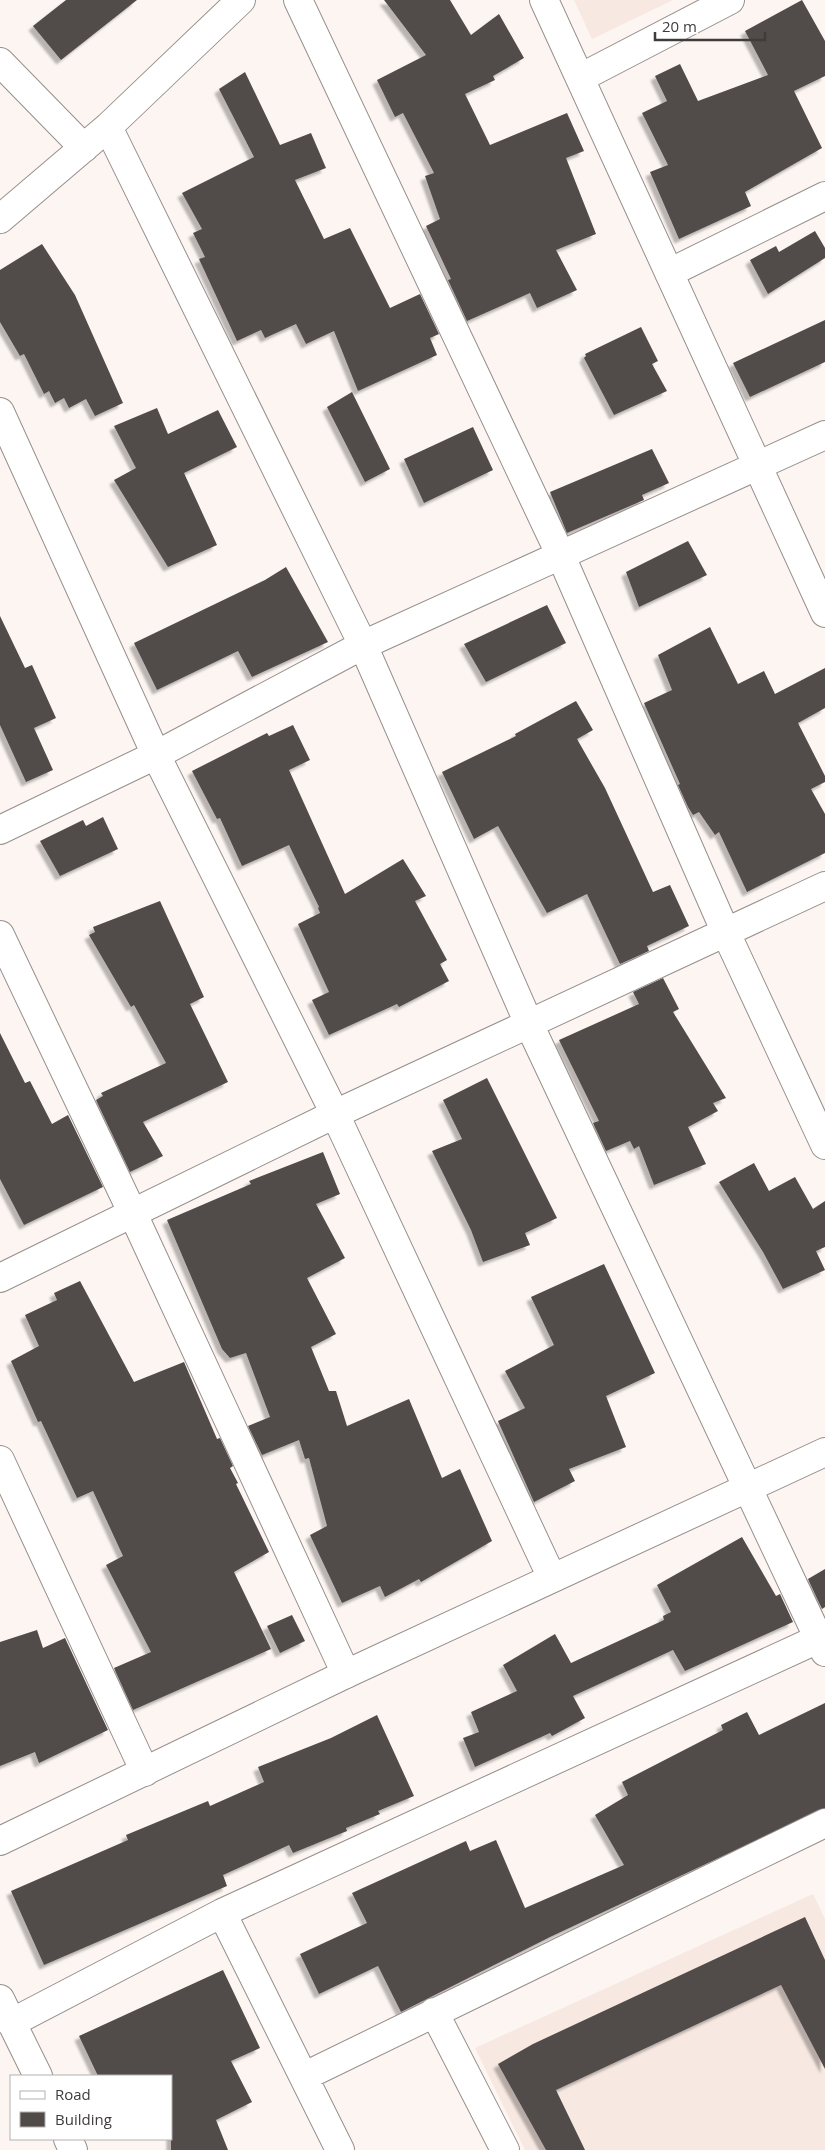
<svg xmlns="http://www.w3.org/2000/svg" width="825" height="2150" viewBox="0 0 825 2150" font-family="'Open Sans',sans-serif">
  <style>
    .built { fill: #f7e8e1 }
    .building { fill: #514b48; filter: url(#shadow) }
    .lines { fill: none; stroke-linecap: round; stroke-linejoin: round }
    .minor-casing { stroke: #968f8c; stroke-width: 30 }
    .tertiary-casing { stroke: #968f8c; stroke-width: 30 }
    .minor { stroke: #fff; stroke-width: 28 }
    .tertiary { stroke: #fff; stroke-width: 28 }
  </style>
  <defs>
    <filter id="shadow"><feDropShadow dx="-4.5" dy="4.5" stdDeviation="1" flood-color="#0004"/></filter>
  </defs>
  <rect width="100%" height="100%" fill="#fcf5f1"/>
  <!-- built -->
  <path class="built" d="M574,0H673L592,39Z
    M813,1894L825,1919V2150H525L475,2048Z"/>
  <!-- building -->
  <path class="building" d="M66,0H137L61,60L33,26Z
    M384,0H450L471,35L499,14L524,58L493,76L495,80L465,94L490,145L567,113L584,151L566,158L596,234L556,250L577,290L537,308L530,293L467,321L448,280L451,279L426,226L440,219L425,176L434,173L403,113L395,117L377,80L426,55Z
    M802,0L825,41V76L794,91L822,148L745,192L751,206L679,239L650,172L668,165L642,113L667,101L655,76L680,64L698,101L768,75L745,31Z
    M245,72L280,145L311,133L326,168L295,180L324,239L350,228L390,308L420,294L439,334L430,338L437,355L358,391L334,331L306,344L296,324L265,338L261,330L237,341L199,259L205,257L193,233L202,229L182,193L254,157L219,89Z
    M815,231L825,248V258L768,294L750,260L776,246L779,252Z
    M42,244L75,295L123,403L95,416L86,399L69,408L64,398L55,403L49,391L44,394L24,354L20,356L0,322V270Z
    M825,320V362L750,397L733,363Z
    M641,327L658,361L652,364L667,391L614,415L584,358L586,356L585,354Z
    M352,392L390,469L365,482L327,407Z
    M157,408L168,434L218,410L237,447L184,473L217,545L168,567L114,480L136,468L114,426Z
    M473,427L493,470L424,503L404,459Z
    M652,449L669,483L642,495L644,500L567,533L550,492Z
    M688,541L707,575L639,607L626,572Z
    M286,567L328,642L252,677L238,651L157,690L134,643L265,580Z
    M547,605L566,643L486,682L464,644Z
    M0,616L25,668L32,665L56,718L34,728L53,770L26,782L0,725Z
    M710,627L738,684L764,671L775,694L825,668V708L798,723L825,776V782L811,789L825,814V853L747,892L719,832L715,835L699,812L693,815L688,807L678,785L680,784L644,703L672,690L658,655Z
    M576,701L593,730L577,739L605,788L653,892L670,885L689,926L647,946L649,951L620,964L587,894L547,913L498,826L474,839L442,772L516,736L515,734Z
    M293,725L310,760L289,770L345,894L403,859L426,896L415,901L447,960L440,964L449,981L399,1007L397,1004L329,1035L312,1000L329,992L298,924L320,913L318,908L319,907L289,845L242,866L220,818L217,819L192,771L267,733L269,736Z
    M103,817L118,849L60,876L40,841L83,820L86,826Z
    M160,901L204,997L190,1004L228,1082L143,1122L163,1156L130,1172L96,1100L103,1096L101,1093L166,1063L134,1005L131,1007L89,935L95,932L93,927Z
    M663,978L679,1009L673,1012L726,1098L713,1103L718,1111L688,1127L706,1164L654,1185L639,1146L634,1149L630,1141L606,1151L593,1123L599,1121L559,1040L639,1004L633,992Z
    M0,1033L25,1083L30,1081L52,1124L68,1115L103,1187L24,1225L0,1179Z
    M487,1078L557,1218L525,1233L530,1245L483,1262L471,1230L432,1151L462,1139L443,1100Z
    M323,1152L340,1194L316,1204L345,1258L307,1278L336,1334L311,1347L329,1391H336L347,1426L409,1399L442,1478L460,1469L492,1541L421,1582L419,1579L385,1597L380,1586L342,1603L310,1535L327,1526L309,1458L305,1459L299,1440L262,1455L248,1426L270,1417L246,1353L230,1358L222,1349L167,1220L251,1184L249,1181Z
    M754,1163L769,1191L795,1177L813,1209L825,1201V1247L816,1251L825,1270L783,1289L763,1252L719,1182Z
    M604,1264L655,1373L606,1396L626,1447L569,1469L575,1481L534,1502L498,1421L525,1408L505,1371L554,1345L531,1297Z
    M80,1281L134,1382L184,1362L217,1439L220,1438L233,1466L230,1468L238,1483L236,1484L269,1552L234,1572L271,1649L133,1710L114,1668L151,1652L106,1565L123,1556L93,1491L77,1498L41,1421L38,1422L11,1361L39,1346L25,1315L57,1300L54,1293Z
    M742,1537L776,1596L780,1594L793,1622L685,1671L673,1650L573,1696L585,1718L552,1736L550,1733L475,1767L463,1738L479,1732L471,1712L517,1691L503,1665L555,1634L571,1663L664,1620L663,1616L671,1612L657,1585Z
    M825,1569V1607L822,1609L808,1579Z
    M292,1615L305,1641L280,1653L267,1626Z
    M37,1630L43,1648L65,1638L108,1730L39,1763L35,1752L0,1766V1642Z
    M825,1703V1808L550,1937L401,2012L378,1966L319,1994L300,1954L367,1923L352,1893L466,1841L470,1851L496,1840L525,1908L624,1865L595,1815L628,1795L622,1782L723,1730L721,1725L747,1712L759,1735Z
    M377,1715L414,1796L378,1811L380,1814L346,1828L347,1831L293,1853L289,1845L223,1875L227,1886L44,1965L11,1891L128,1840L126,1835L208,1801L210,1806L264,1782L258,1767L331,1738Z
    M805,1917L825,1960V2069L781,1985L556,2090L585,2150H546L498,2064L533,2044Z
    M223,1970L260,2048L231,2061L252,2102L216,2120L228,2150H171V2076H98L79,2036Z"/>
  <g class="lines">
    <defs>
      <path id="minor" d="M298,0L561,556L726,933L825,1145
        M544,0L825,613
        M0,62L84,148
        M580,78L730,0
        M108,127L363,645L529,1024L825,1652
        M0,219L108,127L241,0
        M669,273L825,196
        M0,412L156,755L335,1114L552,1578
        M0,830L156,755L363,645L825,435
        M0,935L133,1214L346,1674
        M0,1278L335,1114L825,886
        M0,1460L145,1772
        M222,1913L340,2150
        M0,1999L38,2076
        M434,2012L505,2150
        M11,2023L222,1913L818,1639
        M305,2076L825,1823
        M68,2139L73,2150"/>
      <path id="tertiary" d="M0,1841L346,1674L825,1452"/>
    </defs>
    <!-- minor casing -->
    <use href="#minor" class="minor-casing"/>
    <!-- tertiary casing -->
    <use href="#tertiary" class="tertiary-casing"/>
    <!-- minor -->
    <use href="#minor" class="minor"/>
    <!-- tertiary -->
    <use href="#tertiary" class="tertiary"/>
  </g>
  <!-- legend -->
  <rect x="10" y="2075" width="162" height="65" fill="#ffffff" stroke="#b2b1b1"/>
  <rect x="20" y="2091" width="25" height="8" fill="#ffffff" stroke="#b2b1b1"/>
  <text x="55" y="2100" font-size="15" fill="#3f3c3b">Road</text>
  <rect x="20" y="2112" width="25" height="15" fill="#514b48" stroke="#b2b1b1"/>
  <text x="55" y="2125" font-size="15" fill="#3f3c3b">Building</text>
  <!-- scale -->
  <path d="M655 32v8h110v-8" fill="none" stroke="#3f3c3b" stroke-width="2.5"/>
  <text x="662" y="32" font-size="15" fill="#3f3c3b" stroke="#ffffff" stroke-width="4" paint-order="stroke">20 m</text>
</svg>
